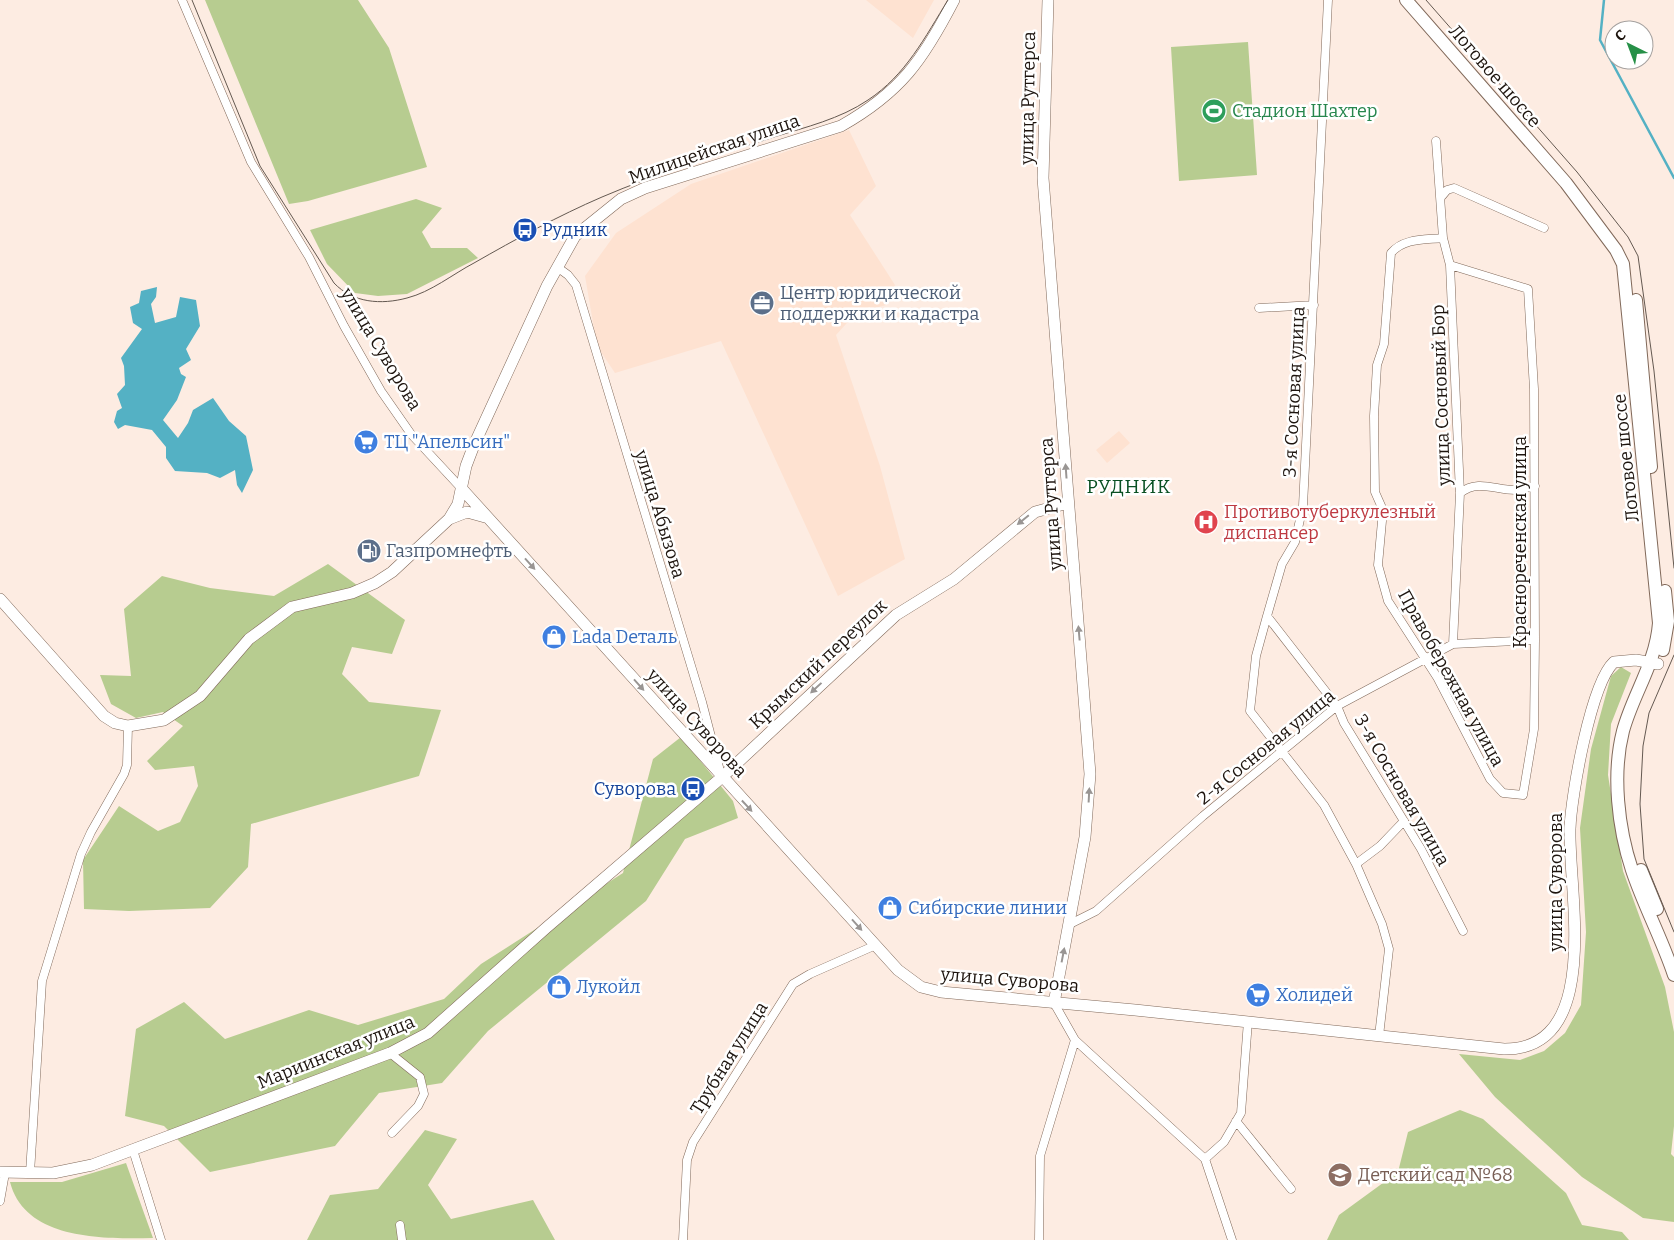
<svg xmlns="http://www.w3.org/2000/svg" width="1674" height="1240" viewBox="0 0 1674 1240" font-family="Bitter,serif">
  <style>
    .built { fill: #fee2d1 }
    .green { fill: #b7cc90 }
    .water { fill: #54b1c4 }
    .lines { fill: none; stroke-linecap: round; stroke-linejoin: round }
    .stream { stroke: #54b1c4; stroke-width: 2.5 }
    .minor-casing { stroke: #81695a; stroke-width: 9 }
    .secondary-casing { stroke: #81695a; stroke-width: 12 }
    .primary-casing { stroke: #81695a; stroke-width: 14 }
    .minor { stroke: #fff; stroke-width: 8 }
    .secondary { stroke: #fff; stroke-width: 11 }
    .primary { stroke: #fff; stroke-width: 12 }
    .tram { stroke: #645951; stroke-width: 1 }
    .oneway { fill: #999593 }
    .labels { text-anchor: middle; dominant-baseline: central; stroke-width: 5; stroke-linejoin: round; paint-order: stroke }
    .street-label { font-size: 18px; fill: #1d140e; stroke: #fff }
    .leisure-label { font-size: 18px; fill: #27864d; stroke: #fff; text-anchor: start }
    .transit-label { font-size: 18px; fill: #164399; stroke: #fff; text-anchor: start }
    .service-label { font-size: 18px; fill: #4e5e75; stroke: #fff; text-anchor: start }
    .shop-label { font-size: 18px; fill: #366cbe; stroke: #fff; text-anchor: start }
    .health-label { font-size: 18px; fill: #be3a42; stroke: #fff; text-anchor: start }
    .education-label { font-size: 18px; fill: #785e54; stroke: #fff; text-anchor: start }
    .neighbourhood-label { font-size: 19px; letter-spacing: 1px; fill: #095022; stroke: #fff }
  </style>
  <rect width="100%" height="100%" fill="#fdece2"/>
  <!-- built -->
  <path class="built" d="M866,0H934L913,38Z
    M849,130L876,186L850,215L895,285L886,305L856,313L836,335L880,466L905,559L838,596L721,341L615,373L597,346L585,276L616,233L691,184Z
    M1119,431L1130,443L1107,463L1096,450Z"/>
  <!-- green -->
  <path class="green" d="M205,0H358L389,48L427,167L308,201L289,204Z
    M1248,42L1257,175L1179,181L1171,47Z
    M416,199L442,208L422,232L431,248H467L478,258L407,294L378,296L355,293L327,264L310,230Z
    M328,564L405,620L392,654L352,647L342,674L369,702L441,710L419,776L251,824L248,867L210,908L129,911L84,909L83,860L119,806L158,831L180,822L198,786L194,766L155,770L147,761L183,726L163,712L136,718L111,704L100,675L131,676L124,609L162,576L210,588L274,596Z
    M1621,667L1631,673L1611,724L1608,775L1623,871L1665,987L1674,1032V1126L1671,1154L1674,1157V1222L1643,1218L1582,1177L1495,1097L1459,1054L1520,1060L1544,1051L1565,1033L1581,1005L1586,932L1580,828L1591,749L1611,676Z
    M681,737L733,801L738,818L685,839L646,901L488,1031L442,1083L379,1093L335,1146L210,1172L164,1126L125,1116L136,1029L184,1002L225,1039L309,1010L358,1025L444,999L481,964L623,873L653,759Z
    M1460,1110L1483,1119L1566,1193L1582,1225L1622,1232L1629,1240H1327L1339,1215L1398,1172L1408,1132Z
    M425,1130L457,1139L428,1185L451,1219L533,1200L555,1240H307L330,1195L378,1189Z
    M126,1163L153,1238C102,1239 25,1240 10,1182H62Z"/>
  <!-- water -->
  <path class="water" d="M157,287L156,297L151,304L155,323L176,317L180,297L196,300L200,326L186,349L191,360L179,368L181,374L186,377L177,400L163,420L178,438L188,423L193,410L213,398L229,421L246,436L253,470L242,493L237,485L235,470L220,478L207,473L175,471L166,458V447L152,430L125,425L118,429L114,422L117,411L122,408L117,394L125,385L124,366L121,358L142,329L133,323L130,307L139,303L141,291Z"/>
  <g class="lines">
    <!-- stream -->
    <path class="stream" d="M1604,0L1600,40L1674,178"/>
    <defs>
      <path id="minor" d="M182,0L251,162L309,257L344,326L381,391L411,434L462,489
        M1328,0L1303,506L1295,542L1282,564L1267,616L1337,706L1344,723L1421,849L1463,931
        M1436,141L1443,238L1450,265L1528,289L1534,389L1535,640L1534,729L1523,795L1503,793L1490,779L1437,677L1388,601L1378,565L1383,510L1375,492L1374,416L1377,365L1384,344L1391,253C1404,238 1424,240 1443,238
        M1442,196L1447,190L1454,188L1544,228
        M1450,265L1460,493L1453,644
        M557,267L568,275L576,285L702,702L720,771
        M1259,308L1314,305
        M1460,493C1478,479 1495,490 1515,490C1521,490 1529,487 1535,486
        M1267,616L1256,656L1250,711L1324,805L1356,864L1382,924L1389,949L1379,1036
        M1356,864L1380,846L1404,821
        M1070,924L1096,911L1203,816L1337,706L1453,644L1535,640
        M1075,1040L1205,1159L1232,1240
        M390,1053L420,1077L424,1094L418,1106L392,1133
        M1236,1121L1291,1189
        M133,1150L161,1240
        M1205,1159L1224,1142L1241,1113L1248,1021
        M30,1173L42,981L81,854L91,832L124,774L127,765L128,726
        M0,1201L5,1173
        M400,1225L402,1240
        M683,1240L687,1160L693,1142L793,984L810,974L876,945
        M1039,1240L1040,1156L1075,1040L1054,1003"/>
      <path id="secondary" d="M1048,0L1043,178L1090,774L1085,837L1054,1003
        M462,489L898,970L921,987L941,992L1135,1010L1504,1049C1604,1050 1568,890 1570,829C1571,796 1591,683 1614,662L1636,660L1658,664
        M449,519L467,512L485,517
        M0,599L104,716L115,723L128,726L164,720L200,696L249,639L292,607L352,593L375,583L392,572L449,519L458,504L466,466L474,445L547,286L575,236L621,199L645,188L841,126C901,92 923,60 954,0
        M0,1172L53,1173L92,1165L390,1053L428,1033L546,928L721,778L896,615L954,579L1035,512L1068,503"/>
      <path id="primary" d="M1406,0L1566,183L1616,250L1623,264L1659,623C1656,663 1633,694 1623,731C1612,774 1618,828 1632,870C1644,906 1662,939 1674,975
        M1636,300L1651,467
        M1663,650L1668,621L1665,591
        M1641,870L1657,909"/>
    </defs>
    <!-- minor casing -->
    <use href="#minor" class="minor-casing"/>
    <!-- secondary casing -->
    <use href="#secondary" class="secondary-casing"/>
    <!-- primary casing -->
    <use href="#primary" class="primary-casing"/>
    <!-- minor -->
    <use href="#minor" class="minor"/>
    <!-- secondary -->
    <use href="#secondary" class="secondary"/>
    <!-- primary -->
    <use href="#primary" class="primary"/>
    <!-- tram -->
    <path class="tram" d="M192,0L260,166L334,283C353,303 381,305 407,298C431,292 453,274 474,263C516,239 558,216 602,197C658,173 716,156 774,137C806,127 840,119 868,100C906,75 925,37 948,0
      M1426,0L1577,172L1628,237L1638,256L1654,371L1674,568
      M1674,655L1649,713L1643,746L1640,804L1644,859L1674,932"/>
  </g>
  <!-- one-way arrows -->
  <defs><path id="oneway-solid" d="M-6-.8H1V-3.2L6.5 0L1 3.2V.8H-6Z" transform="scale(1.25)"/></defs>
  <g class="oneway">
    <use href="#oneway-solid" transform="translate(1066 471) rotate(-94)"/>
    <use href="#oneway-solid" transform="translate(1023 520) rotate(141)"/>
    <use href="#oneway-solid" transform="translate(530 564) rotate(48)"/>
    <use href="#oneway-solid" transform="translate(1079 633) rotate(-95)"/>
    <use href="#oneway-solid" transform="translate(639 685) rotate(48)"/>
    <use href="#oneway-solid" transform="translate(816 688) rotate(137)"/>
    <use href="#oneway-solid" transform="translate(1089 795) rotate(-87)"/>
    <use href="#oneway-solid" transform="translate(747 806) rotate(47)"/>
    <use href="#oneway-solid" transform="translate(857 925) rotate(48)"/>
    <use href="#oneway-solid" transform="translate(1063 955) rotate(-79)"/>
  </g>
  <!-- icons -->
  <defs>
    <symbol id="stadium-disc" viewBox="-11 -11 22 22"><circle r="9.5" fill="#2e9e5b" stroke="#fff"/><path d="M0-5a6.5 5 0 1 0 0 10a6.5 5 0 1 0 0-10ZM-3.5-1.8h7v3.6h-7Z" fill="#fff"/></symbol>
    <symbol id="bus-disc" viewBox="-11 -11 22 22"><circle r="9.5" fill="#1a4fb4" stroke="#fff"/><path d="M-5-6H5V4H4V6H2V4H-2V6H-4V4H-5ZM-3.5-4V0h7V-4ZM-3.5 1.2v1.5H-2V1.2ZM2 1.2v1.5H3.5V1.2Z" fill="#fff"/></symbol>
    <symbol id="office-disc" viewBox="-11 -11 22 22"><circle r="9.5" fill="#5c6f8a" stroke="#fff"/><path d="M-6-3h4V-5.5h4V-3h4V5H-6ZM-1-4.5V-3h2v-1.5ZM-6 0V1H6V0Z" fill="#fff"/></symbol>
    <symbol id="supermarket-disc" viewBox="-11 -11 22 22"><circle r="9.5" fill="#3f7fe0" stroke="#fff"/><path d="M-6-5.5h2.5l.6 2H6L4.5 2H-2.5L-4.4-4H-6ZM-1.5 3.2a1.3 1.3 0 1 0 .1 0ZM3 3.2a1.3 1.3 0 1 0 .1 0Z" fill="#fff"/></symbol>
    <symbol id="hospital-disc" viewBox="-11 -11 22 22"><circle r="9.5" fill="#e0444e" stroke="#fff"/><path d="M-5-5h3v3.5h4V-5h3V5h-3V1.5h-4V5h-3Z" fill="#fff"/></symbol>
    <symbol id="fuel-disc" viewBox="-11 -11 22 22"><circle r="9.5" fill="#5c6f8a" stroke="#fff"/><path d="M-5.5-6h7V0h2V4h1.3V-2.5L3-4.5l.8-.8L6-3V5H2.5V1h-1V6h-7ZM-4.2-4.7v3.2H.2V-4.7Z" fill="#fff"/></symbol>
    <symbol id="shop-disc" viewBox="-11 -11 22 22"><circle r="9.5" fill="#3f7fe0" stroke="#fff"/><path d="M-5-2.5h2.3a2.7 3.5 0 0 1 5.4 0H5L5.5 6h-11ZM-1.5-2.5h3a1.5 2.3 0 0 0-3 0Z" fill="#fff"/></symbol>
    <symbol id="school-disc" viewBox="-11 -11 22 22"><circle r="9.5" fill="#8d6e63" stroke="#fff"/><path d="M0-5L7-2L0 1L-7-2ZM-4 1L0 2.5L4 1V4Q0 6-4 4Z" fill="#fff"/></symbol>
  </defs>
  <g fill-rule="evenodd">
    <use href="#stadium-disc" x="1200" y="97" width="28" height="28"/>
    <use href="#bus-disc" x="511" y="216" width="28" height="28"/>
    <use href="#office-disc" x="748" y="289" width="28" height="28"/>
    <use href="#supermarket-disc" x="352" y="428" width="28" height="28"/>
    <use href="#hospital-disc" x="1192" y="508" width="28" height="28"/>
    <use href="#fuel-disc" x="355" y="537" width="28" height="28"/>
    <use href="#shop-disc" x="540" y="623" width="28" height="28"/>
    <use href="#bus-disc" x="679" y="775" width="28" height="28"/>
    <use href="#shop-disc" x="876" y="894" width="28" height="28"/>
    <use href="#shop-disc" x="545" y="973" width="28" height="28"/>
    <use href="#supermarket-disc" x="1244" y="981" width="28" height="28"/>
    <use href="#school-disc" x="1326" y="1161" width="28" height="28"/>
  </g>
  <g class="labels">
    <!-- street labels -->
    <g class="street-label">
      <text transform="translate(1495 76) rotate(49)">Логовое шоссе</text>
      <text transform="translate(1028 98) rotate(-89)">улица Рутгерса</text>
      <text transform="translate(714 149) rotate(-19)">Милицейская улица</text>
      <text transform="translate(381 349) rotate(59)">улица Суворова</text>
      <text transform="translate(1294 392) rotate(-87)">3-я Сосновая улица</text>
      <text transform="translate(1441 395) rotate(-92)">улица Сосновый Бор</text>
      <text transform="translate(1626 458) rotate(-96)">Логовое шоссе</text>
      <text transform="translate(1051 504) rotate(-94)">улица Рутгерса</text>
      <text transform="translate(660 514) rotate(73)">улица Абызова</text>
      <text transform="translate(1520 542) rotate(-90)">Краснореченская улица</text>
      <text transform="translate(818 664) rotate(-43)">Крымский переулок</text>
      <text transform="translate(1451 678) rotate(61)">Правобережная улица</text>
      <text transform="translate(697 723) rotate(48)">улица Суворова</text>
      <text transform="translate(1266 747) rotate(-39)">2-я Сосновая улица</text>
      <text transform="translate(1402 790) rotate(60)">3-я Сосновая улица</text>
      <text transform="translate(1556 882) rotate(-90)">улица Суворова</text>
      <text transform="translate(1010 980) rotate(5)">улица Суворова</text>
      <text transform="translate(336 1052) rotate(-22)">Мариинская улица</text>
      <text transform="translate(729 1058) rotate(-58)">Трубная улица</text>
    </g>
    <!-- leisure labels -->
    <g class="leisure-label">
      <text x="1232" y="111">Стадион Шахтер</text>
    </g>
    <!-- transit labels -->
    <g class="transit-label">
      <text x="542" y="230">Рудник</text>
      <text x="676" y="789" text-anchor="end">Суворова</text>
    </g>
    <!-- service labels -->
    <g class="service-label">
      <text x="780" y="293">Центр юридической<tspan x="780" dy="21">поддержки и кадастра</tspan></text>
      <text x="386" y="551">Газпромнефть</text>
    </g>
    <!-- shop labels -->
    <g class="shop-label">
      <text x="384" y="442">ТЦ "Апельсин"</text>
      <text x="572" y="637">Lada Dеталь</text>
      <text x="908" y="908">Сибирские линии</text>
      <text x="576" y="987">Лукойл</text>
      <text x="1276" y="995">Холидей</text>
    </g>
    <!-- health labels -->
    <g class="health-label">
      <text x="1224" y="512">Противотуберкулезный<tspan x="1224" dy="21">диспансер</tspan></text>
    </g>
    <!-- education labels -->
    <g class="education-label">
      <text x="1358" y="1175">Детский сад №68</text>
    </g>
    <!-- neighbourhood labels -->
    <g class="neighbourhood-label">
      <text x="1129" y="486">РУДНИК</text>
    </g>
  </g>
  <!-- north arrow -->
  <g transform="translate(1629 45) rotate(318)"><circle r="24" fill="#ffffff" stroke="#a5a19f"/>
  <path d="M0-4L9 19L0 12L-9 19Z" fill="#269047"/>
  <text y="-8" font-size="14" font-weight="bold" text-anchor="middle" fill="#1d140e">С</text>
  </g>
</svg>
